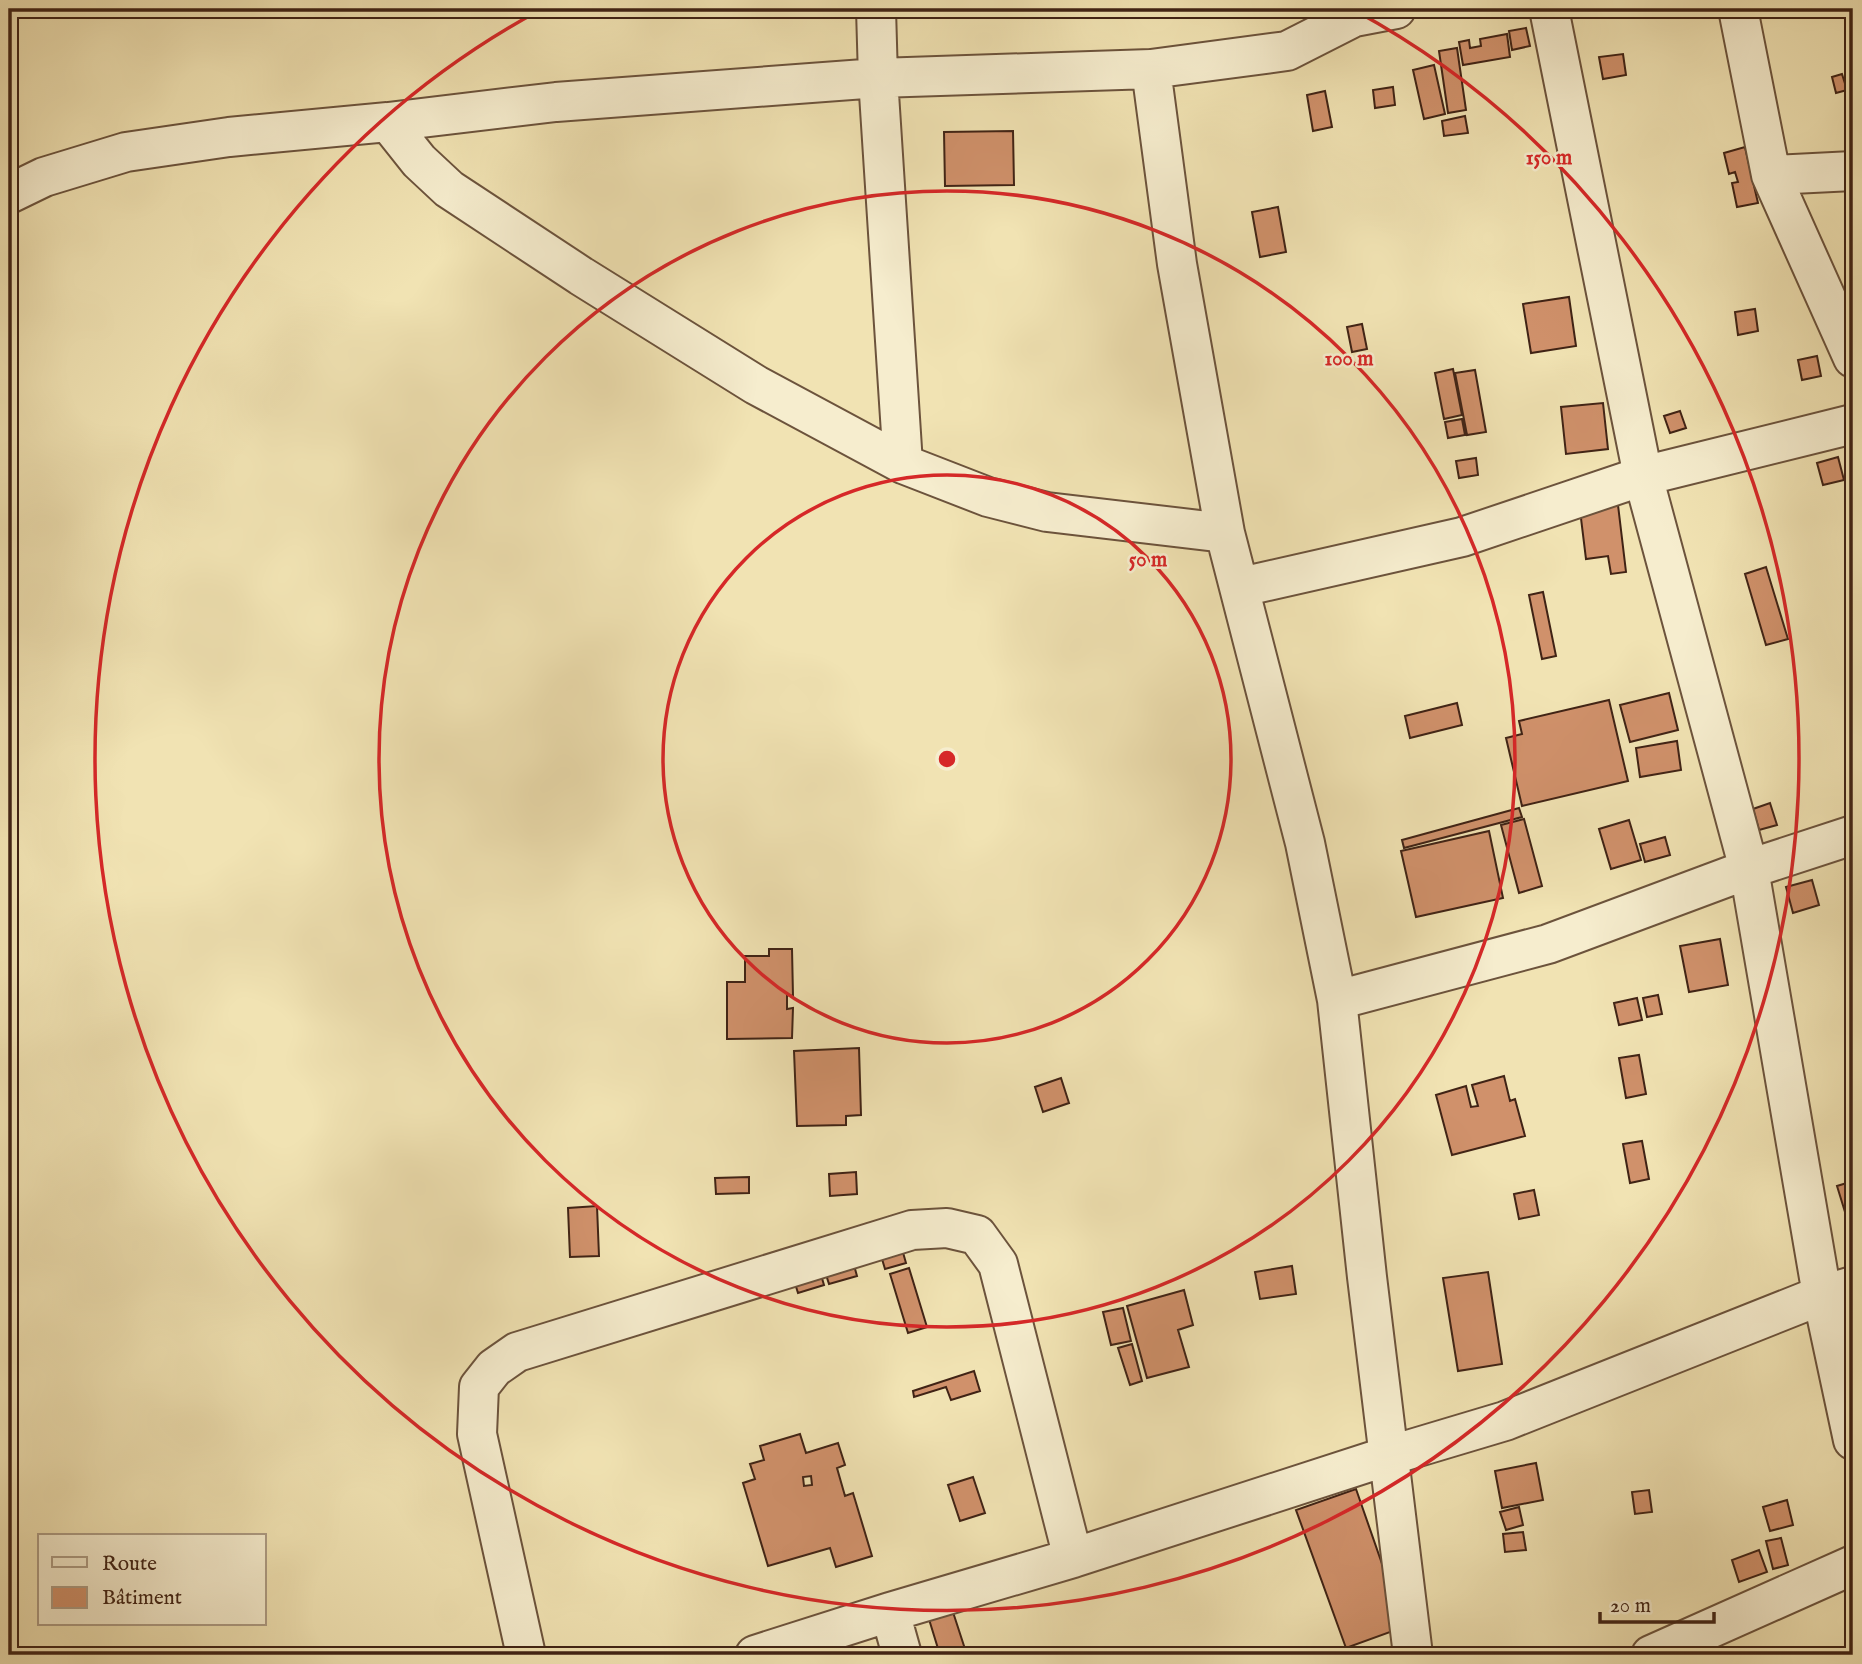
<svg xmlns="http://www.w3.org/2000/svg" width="1862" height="1664" viewBox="0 0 1862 1664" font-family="'IM FELL English',serif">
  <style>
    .building { fill: #d0916b; stroke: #402315; stroke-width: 2; fill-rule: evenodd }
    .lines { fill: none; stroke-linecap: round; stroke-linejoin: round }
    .minor-casing { stroke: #6c533c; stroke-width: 42 }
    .minor { stroke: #f6edce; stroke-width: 38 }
    .ring { fill: none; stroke: #d62828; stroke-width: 3.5 }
    .centre { fill: #d62828; stroke: #f6edce; stroke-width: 3.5 }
    .ring-label { font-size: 21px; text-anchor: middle; font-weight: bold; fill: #d62828; stroke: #f6edce; stroke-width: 5; stroke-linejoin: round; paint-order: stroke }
  </style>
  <rect width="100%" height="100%" fill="#f1e3b3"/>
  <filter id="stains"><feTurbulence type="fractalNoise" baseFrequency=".00286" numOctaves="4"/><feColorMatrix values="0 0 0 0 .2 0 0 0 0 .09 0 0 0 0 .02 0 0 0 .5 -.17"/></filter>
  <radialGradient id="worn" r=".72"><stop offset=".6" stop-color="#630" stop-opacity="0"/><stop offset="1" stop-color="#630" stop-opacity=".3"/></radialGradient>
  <!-- building -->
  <path class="building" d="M1526,28L1530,46L1512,50L1509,31Z
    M1507,34L1510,57L1463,65L1459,42L1469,40L1470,48L1481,46L1480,39Z
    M1457,48L1466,110L1448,113L1439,51Z
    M1623,54L1626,75L1603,79L1599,57Z
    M1434,65L1445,114L1424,119L1413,70Z
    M1842,74L1847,90L1836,93L1832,77Z
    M1393,87L1395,105L1375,108L1373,90Z
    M1325,91L1332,127L1313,131L1307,95Z
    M1465,116L1468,133L1444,136L1442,121Z
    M1013,131L1014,185L945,186L944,132Z
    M1745,147L1758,203L1737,207L1732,183L1738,182L1735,172L1729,174L1724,153Z
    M1278,207L1286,252L1260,257L1252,212Z
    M1569,297L1576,346L1531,353L1523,304Z
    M1755,309L1758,331L1738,335L1735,312Z
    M1362,324L1367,349L1352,352L1347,327Z
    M1817,356L1821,376L1802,380L1798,360Z
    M1453,369L1462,415L1444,419L1435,373Z
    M1475,370L1486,432L1467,435L1455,373Z
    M1603,403L1608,449L1566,454L1561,407Z
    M1680,411L1686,428L1670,433L1664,416Z
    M1462,419L1465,435L1448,438L1445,422Z
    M1838,457L1844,480L1823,485L1817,463Z
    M1476,458L1478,475L1459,478L1456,461Z
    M1618,505L1626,572L1611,574L1608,556L1586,559L1580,510Z
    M1766,567L1788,639L1766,645L1745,574Z
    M1543,592L1556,656L1542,659L1529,595Z
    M1669,693L1678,730L1630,742L1620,705Z
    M1609,700L1628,781L1522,806L1506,738L1522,734L1519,721Z
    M1457,703L1462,725L1410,738L1405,716Z
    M1677,741L1681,770L1640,777L1636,748Z
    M1770,803L1777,825L1759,830L1753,809Z
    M1519,808L1522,817L1404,848L1402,840Z
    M1524,819L1542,886L1519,893L1501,825Z
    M1629,820L1641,860L1611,869L1599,829Z
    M1489,831L1503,898L1416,917L1401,851Z
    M1665,837L1670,855L1645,862L1640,844Z
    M1812,880L1819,905L1793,913L1786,887Z
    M1720,939L1728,985L1689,992L1680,946Z
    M769,949H792L793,996L787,995V1009L793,1008L792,1038L727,1039V982H745V956H769Z
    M1658,995L1662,1014L1647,1017L1643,998Z
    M1637,998L1642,1020L1619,1025L1614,1003Z
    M859,1048L861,1115L846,1116V1125L797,1126L794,1051Z
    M1639,1055L1646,1094L1626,1098L1619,1058Z
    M1504,1076L1510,1101L1515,1099L1525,1136L1452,1155L1436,1095L1466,1086L1471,1107L1478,1106L1472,1085Z
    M1061,1078L1069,1103L1043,1112L1035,1087Z
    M1642,1141L1649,1179L1630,1183L1623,1144Z
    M856,1172L857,1194L830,1196L829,1174Z
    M749,1177V1193L716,1194L715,1178Z
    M1853,1181V1238L1837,1186Z
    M1534,1190L1539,1215L1519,1219L1514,1194Z
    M597,1206L599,1256L570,1257L568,1208Z
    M900,1242L906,1263L885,1269L879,1249Z
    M852,1258L857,1276L829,1284L823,1265Z
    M1292,1266L1296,1294L1260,1299L1255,1272Z
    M819,1268L824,1285L798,1293L793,1277Z
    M909,1268L927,1327L908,1333L890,1274Z
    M1488,1272L1502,1364L1458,1371L1443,1278Z
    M1184,1290L1193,1325L1178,1330L1189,1367L1147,1378L1127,1306Z
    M1123,1308L1131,1341L1111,1345L1103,1312Z
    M1132,1344L1142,1381L1130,1385L1118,1348Z
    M974,1371L980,1391L951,1400L946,1387L914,1397L913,1391Z
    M800,1434L806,1453L838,1443L845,1465L837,1468L845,1496L853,1493L872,1556L836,1567L830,1548L768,1566L743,1483L755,1479L750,1464L764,1460L760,1446ZM811,1476L812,1485L804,1486L803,1477Z
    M1536,1463L1543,1500L1502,1508L1495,1471Z
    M973,1477L985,1513L960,1521L948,1485Z
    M1356,1489L1404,1627L1346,1648L1296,1510Z
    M1649,1490L1652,1512L1635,1514L1632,1492Z
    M1787,1500L1793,1525L1770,1531L1763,1507Z
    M1519,1507L1523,1525L1506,1530L1500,1512Z
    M1523,1532L1526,1550L1505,1552L1503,1534Z
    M1781,1538L1788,1565L1773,1569L1766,1541Z
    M1759,1550L1767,1572L1739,1582L1732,1560Z
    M952,1609L965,1649L940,1655L928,1616Z"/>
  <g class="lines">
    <defs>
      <path id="minor" d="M876,9L878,78L903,464
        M1549,9L1643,476L1749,869L1822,1295L1853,1440
        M1738,9L1771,175L1853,358
        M1151,69L1177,264L1225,533L1305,843L1337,1000L1367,1277L1413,1655
        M388,122L419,161L449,189L581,276L756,385L903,464L988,497L1047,512L1225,533
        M1771,175L1853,171
        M9,194L44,177L126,152L229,137L388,122L556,102L878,78L1151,69L1287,51L1354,17L1396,9
        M1241,587L1462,537L1643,476L1853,424
        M1337,1000L1548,944L1749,869L1853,835
        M890,1612L902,1655
        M526,1655L477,1434L479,1387L494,1368L517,1352L912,1230L947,1228L977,1235L998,1264L1073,1558
        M755,1655L890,1612L1073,1558L1388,1456L1505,1421L1822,1295L1853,1286
        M1651,1655L1853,1565"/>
    </defs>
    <!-- minor casing -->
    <use href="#minor" class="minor-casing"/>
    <!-- minor -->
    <use href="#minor" class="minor"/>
  </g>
  <!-- distance rings -->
  <g class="ring">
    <circle cx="947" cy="759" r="284"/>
    <circle cx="947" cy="759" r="568"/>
    <path d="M1354 10A852 852 0 1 1 540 10"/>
  </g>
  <circle cx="947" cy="759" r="10" class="centre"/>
  <g class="ring-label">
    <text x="1549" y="164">150 m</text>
    <text x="1349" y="365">100 m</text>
    <text x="1148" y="566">50 m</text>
  </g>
  <!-- margin -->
  <rect width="1862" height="1664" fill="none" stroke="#f1e3b3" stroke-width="35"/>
  <rect x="10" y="10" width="1841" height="1643" fill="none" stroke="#402315" stroke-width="3.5"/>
  <rect x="18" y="18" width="1827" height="1629" fill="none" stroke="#402315" stroke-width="2"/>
  <!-- legend -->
  <rect x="38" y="1534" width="228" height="91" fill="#f6edce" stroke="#ad9c84" stroke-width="2"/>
  <rect x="52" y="1557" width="35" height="10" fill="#f6edce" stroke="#ad9c84" stroke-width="2"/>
  <text x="102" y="1570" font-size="21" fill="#402315">Route</text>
  <rect x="52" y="1587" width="35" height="21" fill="#d0916b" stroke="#ad9c84" stroke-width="2"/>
  <text x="102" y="1604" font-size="21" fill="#402315">Bâtiment</text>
  <!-- scale -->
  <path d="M1600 1612v10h114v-10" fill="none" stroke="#402315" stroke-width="3.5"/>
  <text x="1610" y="1612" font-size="21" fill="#402315" stroke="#f6edce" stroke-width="5" paint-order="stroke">20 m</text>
  <rect width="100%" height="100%" filter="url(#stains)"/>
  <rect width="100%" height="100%" fill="url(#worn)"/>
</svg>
